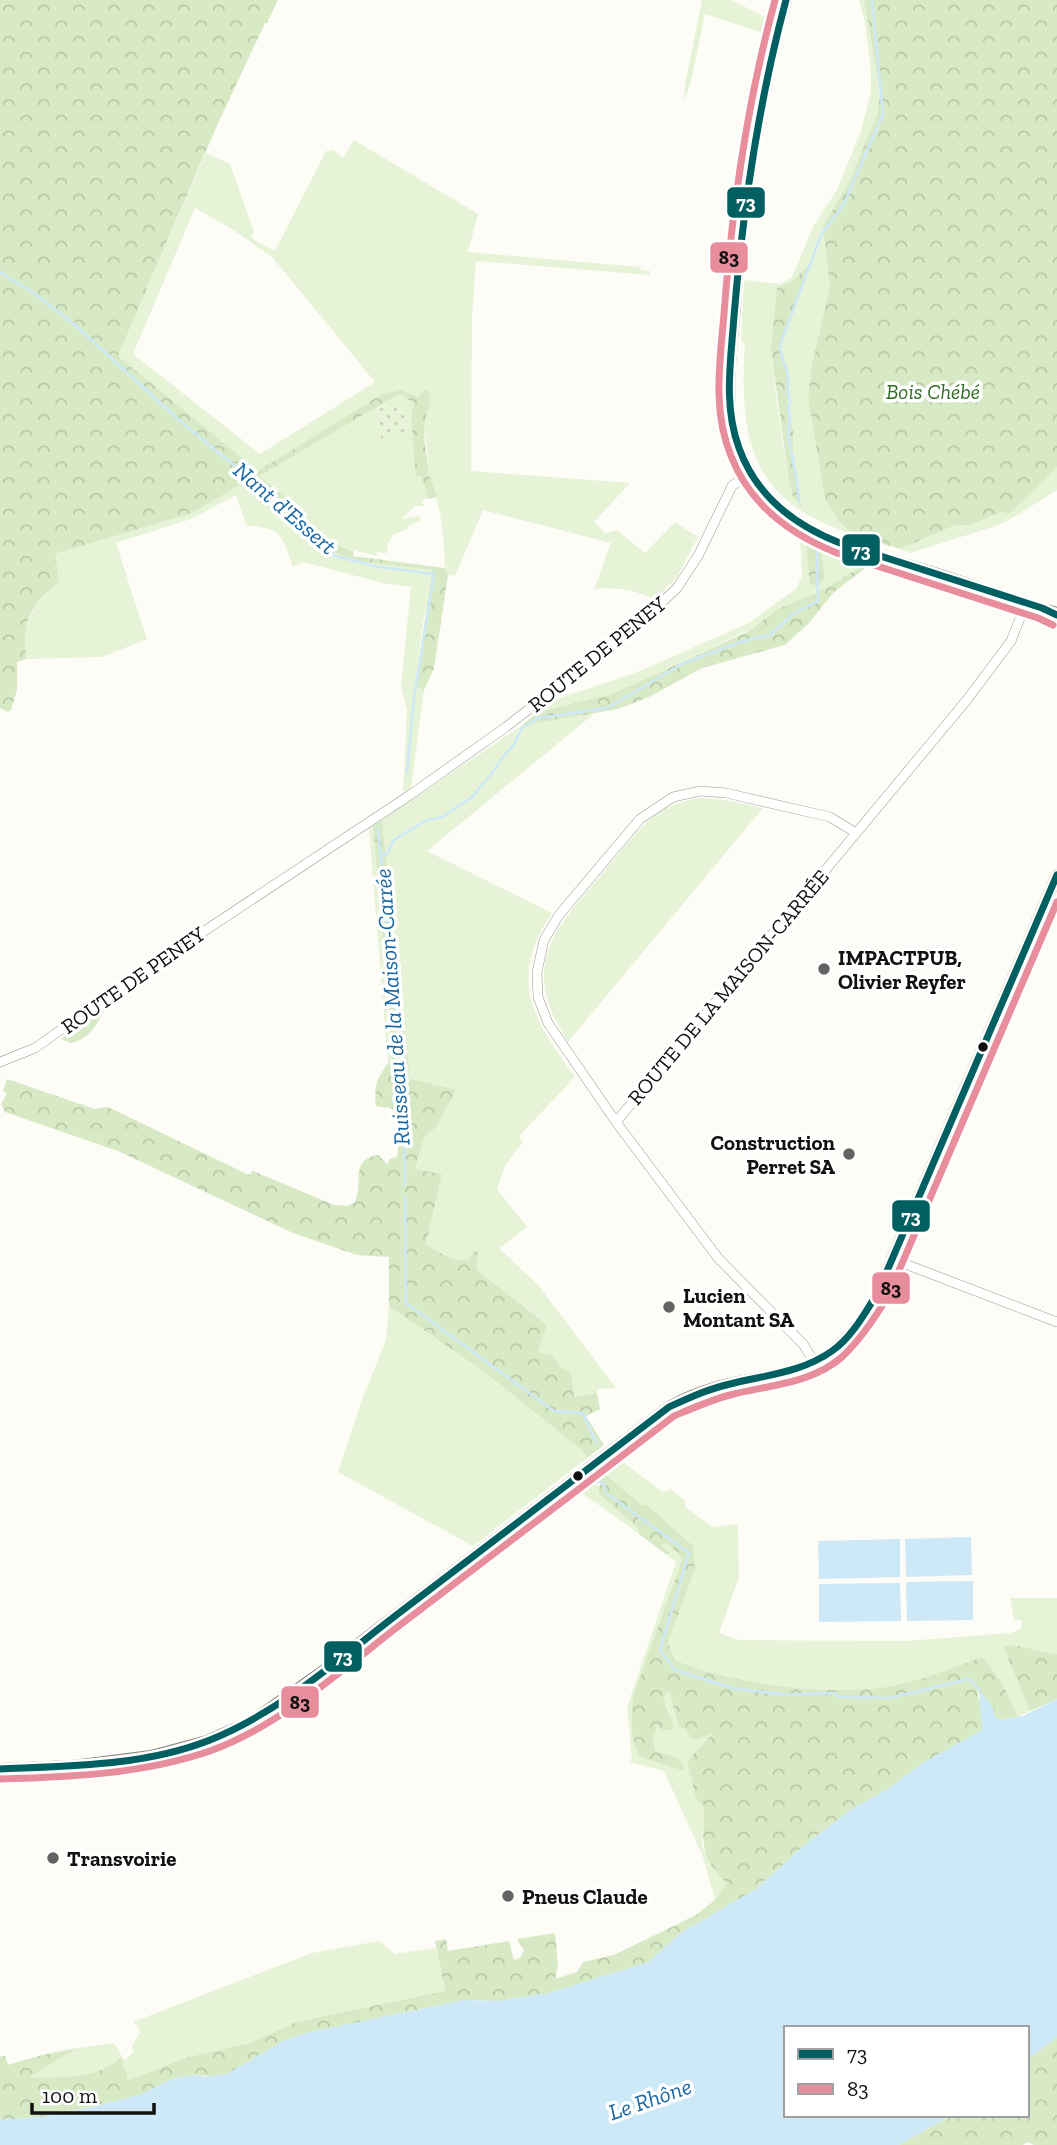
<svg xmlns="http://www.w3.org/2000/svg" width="1057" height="2145" viewBox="0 0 1057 2145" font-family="'Zilla Slab',serif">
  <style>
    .grass { fill: #e7f3d7; fill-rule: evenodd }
    .forest { fill: url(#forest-crowns) }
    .garden { fill: url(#garden-dots) }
    .water { fill: #cde8f7 }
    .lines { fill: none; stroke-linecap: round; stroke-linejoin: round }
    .stream { stroke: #cde8f7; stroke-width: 2.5 }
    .minor-casing { stroke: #979795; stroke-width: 10 }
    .major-casing { stroke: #858482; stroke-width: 12 }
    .minor { stroke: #fffffe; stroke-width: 9 }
    .major { stroke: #ede9dc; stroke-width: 10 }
    .bus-1-casing { stroke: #fff; stroke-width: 12 }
    .bus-2-casing { stroke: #fff; stroke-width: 12 }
    .bus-1 { stroke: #005f61; stroke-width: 7 }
    .bus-2 { stroke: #e78d9b; stroke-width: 7 }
    .poi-dot { fill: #646362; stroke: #fff; stroke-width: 2.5 }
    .bus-dot { fill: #111; stroke: #fff; stroke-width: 2.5 }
    .labels { text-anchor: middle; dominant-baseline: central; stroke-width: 7; stroke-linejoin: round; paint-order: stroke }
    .park-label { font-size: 21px; font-style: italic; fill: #2f6b1f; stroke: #fff }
    .street-label { font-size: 21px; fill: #111; stroke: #fff }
    .poi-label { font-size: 21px; font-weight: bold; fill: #111; stroke: #fff; text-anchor: start }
    .water-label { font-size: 23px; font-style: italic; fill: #1768a6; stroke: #fff }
    .line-badge { stroke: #fff; stroke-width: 2.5 }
    .badge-label { font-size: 19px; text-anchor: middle; font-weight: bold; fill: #fff }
    .pale-badge-label { font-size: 19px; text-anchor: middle; font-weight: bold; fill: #111 }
  </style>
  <defs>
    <pattern id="forest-crowns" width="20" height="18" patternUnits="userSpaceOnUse" patternTransform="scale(1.75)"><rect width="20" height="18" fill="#d8eac5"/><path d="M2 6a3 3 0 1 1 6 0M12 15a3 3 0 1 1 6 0" fill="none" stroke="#b8c8a8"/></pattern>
    <pattern id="garden-dots" width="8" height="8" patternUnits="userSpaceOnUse" patternTransform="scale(1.75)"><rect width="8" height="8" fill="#e7f3d7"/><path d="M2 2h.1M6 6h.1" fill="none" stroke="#c5cfb8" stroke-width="1.8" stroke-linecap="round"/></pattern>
  </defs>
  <rect width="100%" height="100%" fill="#fdfcf7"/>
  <!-- grass -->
  <path class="grass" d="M702,0H731L771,20L766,34L705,14L691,81L684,102L685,84Z
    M859,0H864L880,93L877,115L848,184L823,226L830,286L812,364L808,398L825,498L848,530L867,539C755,506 738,451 745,343L741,342L744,280L780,284L792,277L813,227L837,190L861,131L871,92V72L865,22ZM810,263L781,348L790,380L787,399L793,431V460L802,505L789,481L777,403L771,350L777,287L792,282Z
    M354,140L478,214L468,252L640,267L641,270L650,271V275L476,261L472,317L471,471L630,483L594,522L605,533L617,530L645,553L675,522L698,537L677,577L654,600C636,589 613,587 594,589L611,543L483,510L455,576L448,575L445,568C443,533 443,505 425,474L429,468L424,424L426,413L418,397L401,390L382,394L258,471L118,356L206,153L230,164L254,232L251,238L275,251L326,151L333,150L343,158ZM195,208L232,229L272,257L375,382L260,454L133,354Z
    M399,394L414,403L411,417L417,477L422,476L428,498L422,500L424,506H415L402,519L419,516L420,522L413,523V525L408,526V529L394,534L387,545L388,553L377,552L376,556L339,546L304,525L285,497L258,476Z
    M1057,467V490L1016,516L999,525L910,553L900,549L957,525H970L1001,512L1009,514Z
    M247,481L273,502L295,529L322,549L363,562L432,570L422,629L415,687L424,690L411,788L403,792L407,710L401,686L411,587L383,583L303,562L293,567C282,534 282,529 246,525L236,495L191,519L116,543L147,639L102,657L26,659V626L36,605L43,598L55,554L192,513Z
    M800,534L805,537L810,584L824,579L820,544L870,561L819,592L779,608L747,631L612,694L538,712L554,700L635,673L747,624L797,588L802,575Z
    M595,713L427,851L552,913C507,981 533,1018 575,1077L519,1136L523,1142L505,1166L497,1189L527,1227L499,1248L538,1285L616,1388L597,1389V1393L573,1397L571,1373L561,1367L552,1355L538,1352L547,1323L478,1271L469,1259H455L426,1246L442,1174L415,1170L424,1138L456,1091L410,1080L382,820L521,726Z
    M701,798L724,800L763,808L568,1042C554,1020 543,998 544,971C545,959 549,946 555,935C569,910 590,889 608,867C625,847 642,822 665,809C676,803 688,800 701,798Z
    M373,826L393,1057L388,1063L369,829Z
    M389,1306L483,1371L582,1450L587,1458L473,1546L338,1472L361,1402L386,1340Z
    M615,1456L663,1492L670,1489L685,1500V1507L713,1527L738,1524L739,1577L719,1633L739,1640L906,1641L1010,1633L1020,1630L1022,1623L1021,1620H1014L1010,1598H1057V1654L1012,1645L1003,1646L1030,1711L1018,1717L1003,1684L983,1657C951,1669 919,1683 886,1687C826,1696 730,1684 675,1660L668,1643L695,1569L642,1505L605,1474L601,1476L605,1468L602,1467Z
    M590,1483L600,1486V1494L638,1528L639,1534L578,1490L582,1491Z
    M665,1543L680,1553L682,1560L648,1656L640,1757L683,1770L676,1757L655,1751C654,1741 652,1732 656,1723L666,1732L669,1712L663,1697L669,1691L679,1726L686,1729L696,1740L714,1732L687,1761L704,1806L702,1847L727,1883L715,1900L703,1857L664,1771L630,1762L632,1758L627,1707L676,1562L667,1555L668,1552L661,1545Z
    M379,1941L395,1954L436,1948L445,1991L296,2022L250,2043L188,2057L128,2080L12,2101L0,2057L5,2056L8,2065L57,2051L114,2043L124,2060L133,2053L132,2045L140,2033L138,2026L133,2022L312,1953Z"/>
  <!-- forest -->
  <path class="forest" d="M0,0H278L267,23H265L215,130L118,356L258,471L382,394L401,390L418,397L426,389C436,399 426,410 425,422C423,437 426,454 429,469L425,474L429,475L437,497L428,499L422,476L416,477L411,417L414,403L399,394L259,476L285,497L303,524L306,522L339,546L354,551L353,556L445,568L448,575L434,668L424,690L415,687L432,570L363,562L322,549L295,529L273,502L247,481L192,513L55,554L59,582C45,592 28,611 26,629C25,639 26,649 26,659L17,662V690L11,710L8,712L0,708Z
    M864,0H1057V467L1009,514L1001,512L970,525H956L900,549L867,539L848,530L841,523L825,499L808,398L812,364L830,286L823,226L848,184L877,115L880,93Z
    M811,262L781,348L790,380L787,399L793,431V460L802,507L793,497L789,481L771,350L777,287L792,282Z
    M805,537L820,544L825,579L817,586L810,584Z
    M870,561L872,563L834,592L809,623L785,645L702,668L649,697L618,709L521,726L538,712L612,694L747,632L779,608L819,592Z
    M382,820L410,1079L456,1090L436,1127L424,1138L415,1169L442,1174L426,1245C439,1252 454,1262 469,1259L474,1251L478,1252L476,1267L478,1271L547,1324L538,1352L552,1355L561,1367L571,1373L574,1397L597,1393L600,1409L586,1416L604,1445L587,1458L582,1450L483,1371L389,1306V1257L357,1255L293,1233L118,1151L5,1112L1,1104L7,1093L3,1091L7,1079L95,1109L108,1107L249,1175L253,1171L334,1205L348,1206L355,1202C364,1183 349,1160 378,1155L388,1165L389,1159L397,1157L401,1119L391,1108L376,1106C373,1082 379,1075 393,1057L373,826Z
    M104,1005L106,1008C97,1024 90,1039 71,1043L61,1039Z
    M605,1474L642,1505H647L693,1546L695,1569L668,1643L675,1660C730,1684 827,1696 886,1687C919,1682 951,1668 983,1657L1003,1684L1018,1717L1001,1720L995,1717L993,1708L977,1691L982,1711L983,1730L921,1764L888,1789L852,1809L807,1843L756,1889L679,1934L649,1962L549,1993L499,2001L464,2000L306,2033L283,2041L227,2074L215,2077L194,2075L172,2079L142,2094L92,2107L40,2117L0,2120V2057L5,2056L8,2065L42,2055L76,2049L30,2076L31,2078C62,2076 96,2081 121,2057L128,2080L188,2057L250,2043L296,2022L445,1991L435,1941L446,1939L448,1951L509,1941L514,1960L520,1958L524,1950L517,1939L555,1933L558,1966L555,1979L577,1972L583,1962L614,1955L696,1915L715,1900L727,1883C699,1858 703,1841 704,1806L696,1798L687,1761L713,1733L696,1740L691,1738L686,1729L679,1727L669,1691L663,1697L674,1729L662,1731L656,1723V1731L653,1736L655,1751L676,1757L683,1764L684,1771L640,1757C629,1738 631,1715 634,1694L682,1560L679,1553L665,1543L661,1545L669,1552L667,1555L639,1534L638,1528L599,1494L601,1476Z
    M1012,1645L1057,1654V1699L1030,1711L1003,1646Z
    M1057,2037V2145H1034L1027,2142L1023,2145H899L952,2115H1027V2060Z"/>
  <!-- garden -->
  <path class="garden" d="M399,398L408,426L406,431L382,440L375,411Z"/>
  <!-- water -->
  <path class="water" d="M971,1537L972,1575L906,1577L905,1539Z
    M900,1539V1577L819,1579L818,1541Z
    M973,1581V1620L907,1621L906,1582Z
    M900,1583L901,1621L819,1622V1584Z
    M979,1689L993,1708L995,1717L1001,1720L1023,1716L1057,1699V2037L1027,2060V2028H786V2115H952L899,2145H0V2120L40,2117L93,2107L142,2094L172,2079L194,2075L205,2077L227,2074L283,2041L306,2033L464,2000L499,2001L549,1993L649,1962L679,1934L756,1889L807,1843L852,1809L888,1789L921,1764L982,1730Z"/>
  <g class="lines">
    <!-- stream -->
    <path class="stream" d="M0,272L35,294L75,325L178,419L236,467L262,485L283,503L297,522L315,537L324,541L335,556L379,567L434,574L414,698L407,773
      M799,502L797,481L788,435L790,417L788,408L790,401C786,391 788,388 788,378C788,367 779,357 780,345L821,235L844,204L883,114L872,0
      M378,829L403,1086L405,1185
      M381,857L387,853L394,840L425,821L442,817L472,797L496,768L501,759L513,746L522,728L539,718L608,708L682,664L740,642L770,635L792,615L818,601L817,551
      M405,1197L406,1303L554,1411L583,1413L596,1443
      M596,1481L603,1483L606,1493L689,1553L660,1650L675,1670L732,1688L787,1695L834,1693L839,1697L890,1698L969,1679L979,1689"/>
    <defs>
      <path id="minor" d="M0,1062L35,1048L159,961L410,795L506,727L641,622L677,588L698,556L732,486L750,473
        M616,1122L966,701L1011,641L1026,603
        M892,1259L1057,1322
        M815,1363L803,1344L718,1258L616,1122L548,1023L538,997L537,972L544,940L559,915L640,819L673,797L700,791L726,793L830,817L856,833"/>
      <path id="major" d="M786,0C756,105 741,210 734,318C731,352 726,390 732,424C739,459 757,490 784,513C824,546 883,556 931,572C973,585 1015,602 1057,613
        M0,1769L73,1766L151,1756L207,1741L252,1721L319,1674L669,1407C757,1357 821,1404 878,1292L1057,875"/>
    </defs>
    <!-- minor casing -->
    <use href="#minor" class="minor-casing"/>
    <!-- major casing -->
    <use href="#major" class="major-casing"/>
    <!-- minor -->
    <use href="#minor" class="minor"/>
    <!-- major -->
    <use href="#major" class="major"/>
    <defs>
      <path id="bus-1" d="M786,0C758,104 743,208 734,316C731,360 723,405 739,448C756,496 794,525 840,543L1042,608L1057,615
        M0,1769C69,1766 145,1766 210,1740C280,1712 339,1659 399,1613C489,1544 579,1476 669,1407C689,1398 708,1389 730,1384C765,1375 801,1373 832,1351C852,1337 865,1313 878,1292L1057,875"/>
      <path id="bus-2" d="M775,0C747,103 732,207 724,314C720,362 712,410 731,456C750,505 789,534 837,553L1038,618L1053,625
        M0,1779C71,1777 143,1774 210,1751C278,1727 343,1669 400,1625C491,1556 583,1486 674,1416C693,1408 711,1400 730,1395C768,1385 811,1384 842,1357C861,1339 875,1318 888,1296L1057,902"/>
    </defs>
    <!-- bus-1 casing -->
    <use href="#bus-1" class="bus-1-casing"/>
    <!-- bus-2 casing -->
    <use href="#bus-2" class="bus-2-casing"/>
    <!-- bus-1 -->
    <use href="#bus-1" class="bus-1"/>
    <!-- bus-2 -->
    <use href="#bus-2" class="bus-2"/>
  </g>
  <!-- markers -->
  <g class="poi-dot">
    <circle cx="824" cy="969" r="7"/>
    <circle cx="849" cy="1154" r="7"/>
    <circle cx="669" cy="1307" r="7"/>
    <circle cx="53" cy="1858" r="7"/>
    <circle cx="508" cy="1896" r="7"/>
  </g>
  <g class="bus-dot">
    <circle cx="983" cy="1047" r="6"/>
    <circle cx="578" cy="1476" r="6"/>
  </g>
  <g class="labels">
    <!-- park labels -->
    <g class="park-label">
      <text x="933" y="391">Bois Chébé</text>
    </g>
    <!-- street labels -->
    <g class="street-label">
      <text transform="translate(597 654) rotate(-39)">ROUTE DE PENEY</text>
      <text transform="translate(133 980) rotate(-35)">ROUTE DE PENEY</text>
      <text transform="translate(728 987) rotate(-50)">ROUTE DE LA MAISON-CARRÉE</text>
    </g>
    <!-- poi labels -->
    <g class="poi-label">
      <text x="838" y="957">IMPACTPUB,<tspan x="838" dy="24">Olivier Reyfer</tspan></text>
      <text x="835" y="1142" text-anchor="end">Construction<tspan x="835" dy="24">Perret SA</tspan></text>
      <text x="683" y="1295">Lucien<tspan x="683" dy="24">Montant SA</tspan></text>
      <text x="67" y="1858">Transvoirie</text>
      <text x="522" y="1896">Pneus Claude</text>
    </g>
    <!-- water labels -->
    <g class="water-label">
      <text transform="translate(285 508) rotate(41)">Nant d'Essert</text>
      <text transform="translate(392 1007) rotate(-94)">Ruisseau de la Maison-Carrée</text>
      <text transform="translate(650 2099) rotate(-19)">Le Rhône</text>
    </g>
  </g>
  <g class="line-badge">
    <rect x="726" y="186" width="40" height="33" rx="7" fill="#005f61"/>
    <rect x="709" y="241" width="40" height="33" rx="7" fill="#e78d9b"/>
    <rect x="841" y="533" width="40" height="34" rx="7" fill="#005f61"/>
    <rect x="891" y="1199" width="40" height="34" rx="7" fill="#005f61"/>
    <rect x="871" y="1271" width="40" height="34" rx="7" fill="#e78d9b"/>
    <rect x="323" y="1640" width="40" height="33" rx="7" fill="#005f61"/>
    <rect x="280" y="1685" width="40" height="34" rx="7" fill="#e78d9b"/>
  </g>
  <g class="badge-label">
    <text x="746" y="209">73</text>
    <text x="861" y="557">73</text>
    <text x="911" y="1223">73</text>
    <text x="343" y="1663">73</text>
  </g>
  <g class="pale-badge-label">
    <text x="729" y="264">83</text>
    <text x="891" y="1295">83</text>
    <text x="300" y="1709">83</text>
  </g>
  <!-- legend -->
  <rect x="784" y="2026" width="245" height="91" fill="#ffffff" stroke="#a0a0a0" stroke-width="2"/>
  <rect x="798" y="2049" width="35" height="10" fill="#005f61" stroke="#a0a0a0" stroke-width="2"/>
  <text x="847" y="2061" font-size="21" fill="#111111">73</text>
  <rect x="798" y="2084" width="35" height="10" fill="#e78d9b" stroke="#a0a0a0" stroke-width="2"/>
  <text x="847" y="2096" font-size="21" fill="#111111">83</text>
  <!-- scale -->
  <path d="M32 2103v10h122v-10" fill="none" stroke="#111111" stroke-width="3.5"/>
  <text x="42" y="2103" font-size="21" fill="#111111" stroke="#ffffff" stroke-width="5" paint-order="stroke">100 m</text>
</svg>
